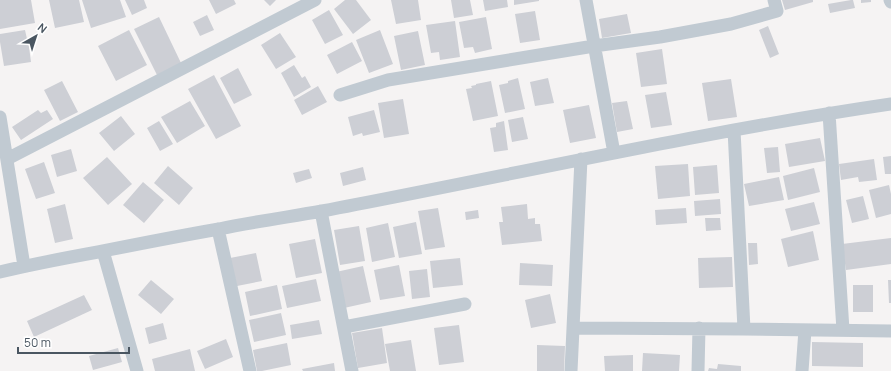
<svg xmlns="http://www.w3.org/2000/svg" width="891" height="371" viewBox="0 0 891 371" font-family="Manrope,sans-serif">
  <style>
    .building { fill: #cdcfd5 }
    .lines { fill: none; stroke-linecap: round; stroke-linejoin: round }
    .street { stroke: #c1cad2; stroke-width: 13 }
  </style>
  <rect width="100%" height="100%" fill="#f5f3f3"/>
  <!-- building -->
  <path class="building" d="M0,0H31L35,23L0,29Z
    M49,0H79L84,22L55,28Z
    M82,0H120L126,17L91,28Z
    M125,0H144L147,8L132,15Z
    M209,0H234L236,4L216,14Z
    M264,0H276L270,6Z
    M345,0H356L371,20L353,34L334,9Z
    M391,0H418L421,20L396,24Z
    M451,0H470L473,15L454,18Z
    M483,0H507L508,7L485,11Z
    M514,0H539V1L514,5Z
    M782,0H813V2L785,10Z
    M851,0H853L855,8L830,13L828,4Z
    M861,0H871V2L861,3Z
    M329,10L343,35L325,44L312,20Z
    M535,11L540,40L520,43L515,14Z
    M627,14L631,33L602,38L599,19Z
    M207,15L214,30L200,36L193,22Z
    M159,17L181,63L157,75L134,29Z
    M486,17L492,49L475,53L473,47L464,48L459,22Z
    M455,21L460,57L440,60L439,52L431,53L426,25Z
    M768,26L779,54L770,58L759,30Z
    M25,30L27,39H28L31,62L4,66L0,42V34Z
    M129,30L147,65L116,81L98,46Z
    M380,30L393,64L369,73L356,40Z
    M418,31L425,65L401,70L394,36Z
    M280,33L296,57L276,69L261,45Z
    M352,42L362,61L337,74L327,55Z
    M662,49L667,84L641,87L636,53Z
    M294,65L302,78L305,76L311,87L294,97L281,73Z
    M238,68L252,95L234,104L220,78Z
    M214,75L241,126L216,139L188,89Z
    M518,78L525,109L505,113L499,85L508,83V81Z
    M548,78L554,103L535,106L530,82Z
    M731,79L737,117L708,121L702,83Z
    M62,81L78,112L60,121L44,90Z
    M491,81L498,116L473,121L466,89L472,88L471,86L476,85V84Z
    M318,86L327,102L302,115L294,100Z
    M666,92L672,125L651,128L645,95Z
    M403,99L409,134L384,138L378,103Z
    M190,101L205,126L177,143L161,117Z
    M627,101L633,129L617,132L612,103Z
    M589,105L596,138L570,143L563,110Z
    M38,110L41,113L47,110L53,119L21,140L12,127Z
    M374,110L380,132L363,136L362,133L353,136L348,117Z
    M121,116L135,134L114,151L99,133Z
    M523,117L528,139L512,142L508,120Z
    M159,121L173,144L160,151L147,128Z
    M504,121L508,150L494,152L490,128L496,127V123Z
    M820,138L825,161L789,167L785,144Z
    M778,147L780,172L767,173L764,148Z
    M71,149L77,171L57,177L51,155Z
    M891,156V174H885L883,157Z
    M107,157L132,184L108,205L83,178Z
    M874,159L877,180L859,182L858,177L841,180L839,164Z
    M44,162L55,193L36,199L25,169Z
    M688,164L690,196L658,199L655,166Z
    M717,165L719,193L695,195L693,167Z
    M168,166L193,188L179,205L154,183Z
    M363,167L366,180L343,186L340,173Z
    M814,168L820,192L788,200L783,176Z
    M309,169L312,178L296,183L293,173Z
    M779,177L784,200L749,206L744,184Z
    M143,182L164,200L144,223L123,205Z
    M889,185L891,194V214L876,218L869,190Z
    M863,196L869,219L852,223L846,200Z
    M720,199L721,214L695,216L694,201Z
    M814,202L820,224L791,231L785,209Z
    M65,204L73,239L55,243L47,209Z
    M527,204L528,219L535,218V224H540L542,241L502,245L499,222H503L501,207Z
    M438,208L445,247L425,250L418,211Z
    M686,208L687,223L656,225L655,210Z
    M478,210L479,218L466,220L465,212Z
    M705,218H720L721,230L706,231Z
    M416,222L422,254L399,258L393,227Z
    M388,223L395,257L372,262L366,228Z
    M359,226L365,261L340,265L334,230Z
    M813,231L819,260L788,267L781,239Z
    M891,238V264L846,270L842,244Z
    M315,239L322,273L296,278L289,244Z
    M748,243H757L758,264L749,265Z
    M256,253L262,281L237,286L230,258Z
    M732,257L733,287L699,288L698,258Z
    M460,258L463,285L433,288L430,261Z
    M520,263L553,265L552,286L519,285Z
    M399,265L405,296L380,300L374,270Z
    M363,266L371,302L344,308L336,272Z
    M427,269L430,297L412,299L409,271Z
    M316,279L321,301L287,308L282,286Z
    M151,280L174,299L161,314L138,295Z
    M888,280H891V303H889Z
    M277,285L282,309L250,316L245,292Z
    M853,285H873V312H853Z
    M550,294L556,323L531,328L525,300Z
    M84,295L92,310L34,337L27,321Z
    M281,313L286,335L254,342L249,320Z
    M319,320L322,334L292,339L290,325Z
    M163,323L167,339L149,344L145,328Z
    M459,325L464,362L439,365L434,328Z
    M382,328L387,363L358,368L352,333Z
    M226,339L233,357L205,369L197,351Z
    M411,340L416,371H390L385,344Z
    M812,342L863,343V367L812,366Z
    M287,343L291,365L262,371H257L253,350Z
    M537,345L565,346L564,371H537Z
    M118,348L122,362L93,370L89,356Z
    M190,349L195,371H155L152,359Z
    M643,353L680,355L679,371H642Z
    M633,355V371H605L604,356Z
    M334,363L335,371H303L302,369Z
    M718,364L741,366V371H708L709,368L717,369Z"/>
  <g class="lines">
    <!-- street -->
    <path class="street" d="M586,0L614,153
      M890,0L891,2
      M340,95L388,80L594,46L660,37L731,24L777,11L774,0
      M829,113L843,330
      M0,117L24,266
      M734,130L744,329
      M7,159L315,0
      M321,211L352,371
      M218,229L250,371
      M103,251L137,371
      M0,272C32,264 65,258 98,252C138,244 179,236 219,229C253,222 288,217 322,211C512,175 700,132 891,104
      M344,327L465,304
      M573,328L744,329L891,331
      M571,371L581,159
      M698,371L699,328
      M802,371L805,330"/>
  </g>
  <!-- north arrow -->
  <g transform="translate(36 36) rotate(39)" stroke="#ffffff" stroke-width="3" paint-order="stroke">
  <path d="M0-3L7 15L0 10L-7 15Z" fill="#4a5661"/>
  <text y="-6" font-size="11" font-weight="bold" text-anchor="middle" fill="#4a5661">N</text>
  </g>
  <!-- scale -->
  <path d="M18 347v6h111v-6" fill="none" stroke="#4a5661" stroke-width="2"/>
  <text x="24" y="347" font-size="12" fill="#4a5661" stroke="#ffffff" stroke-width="3" paint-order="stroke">50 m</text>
</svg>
